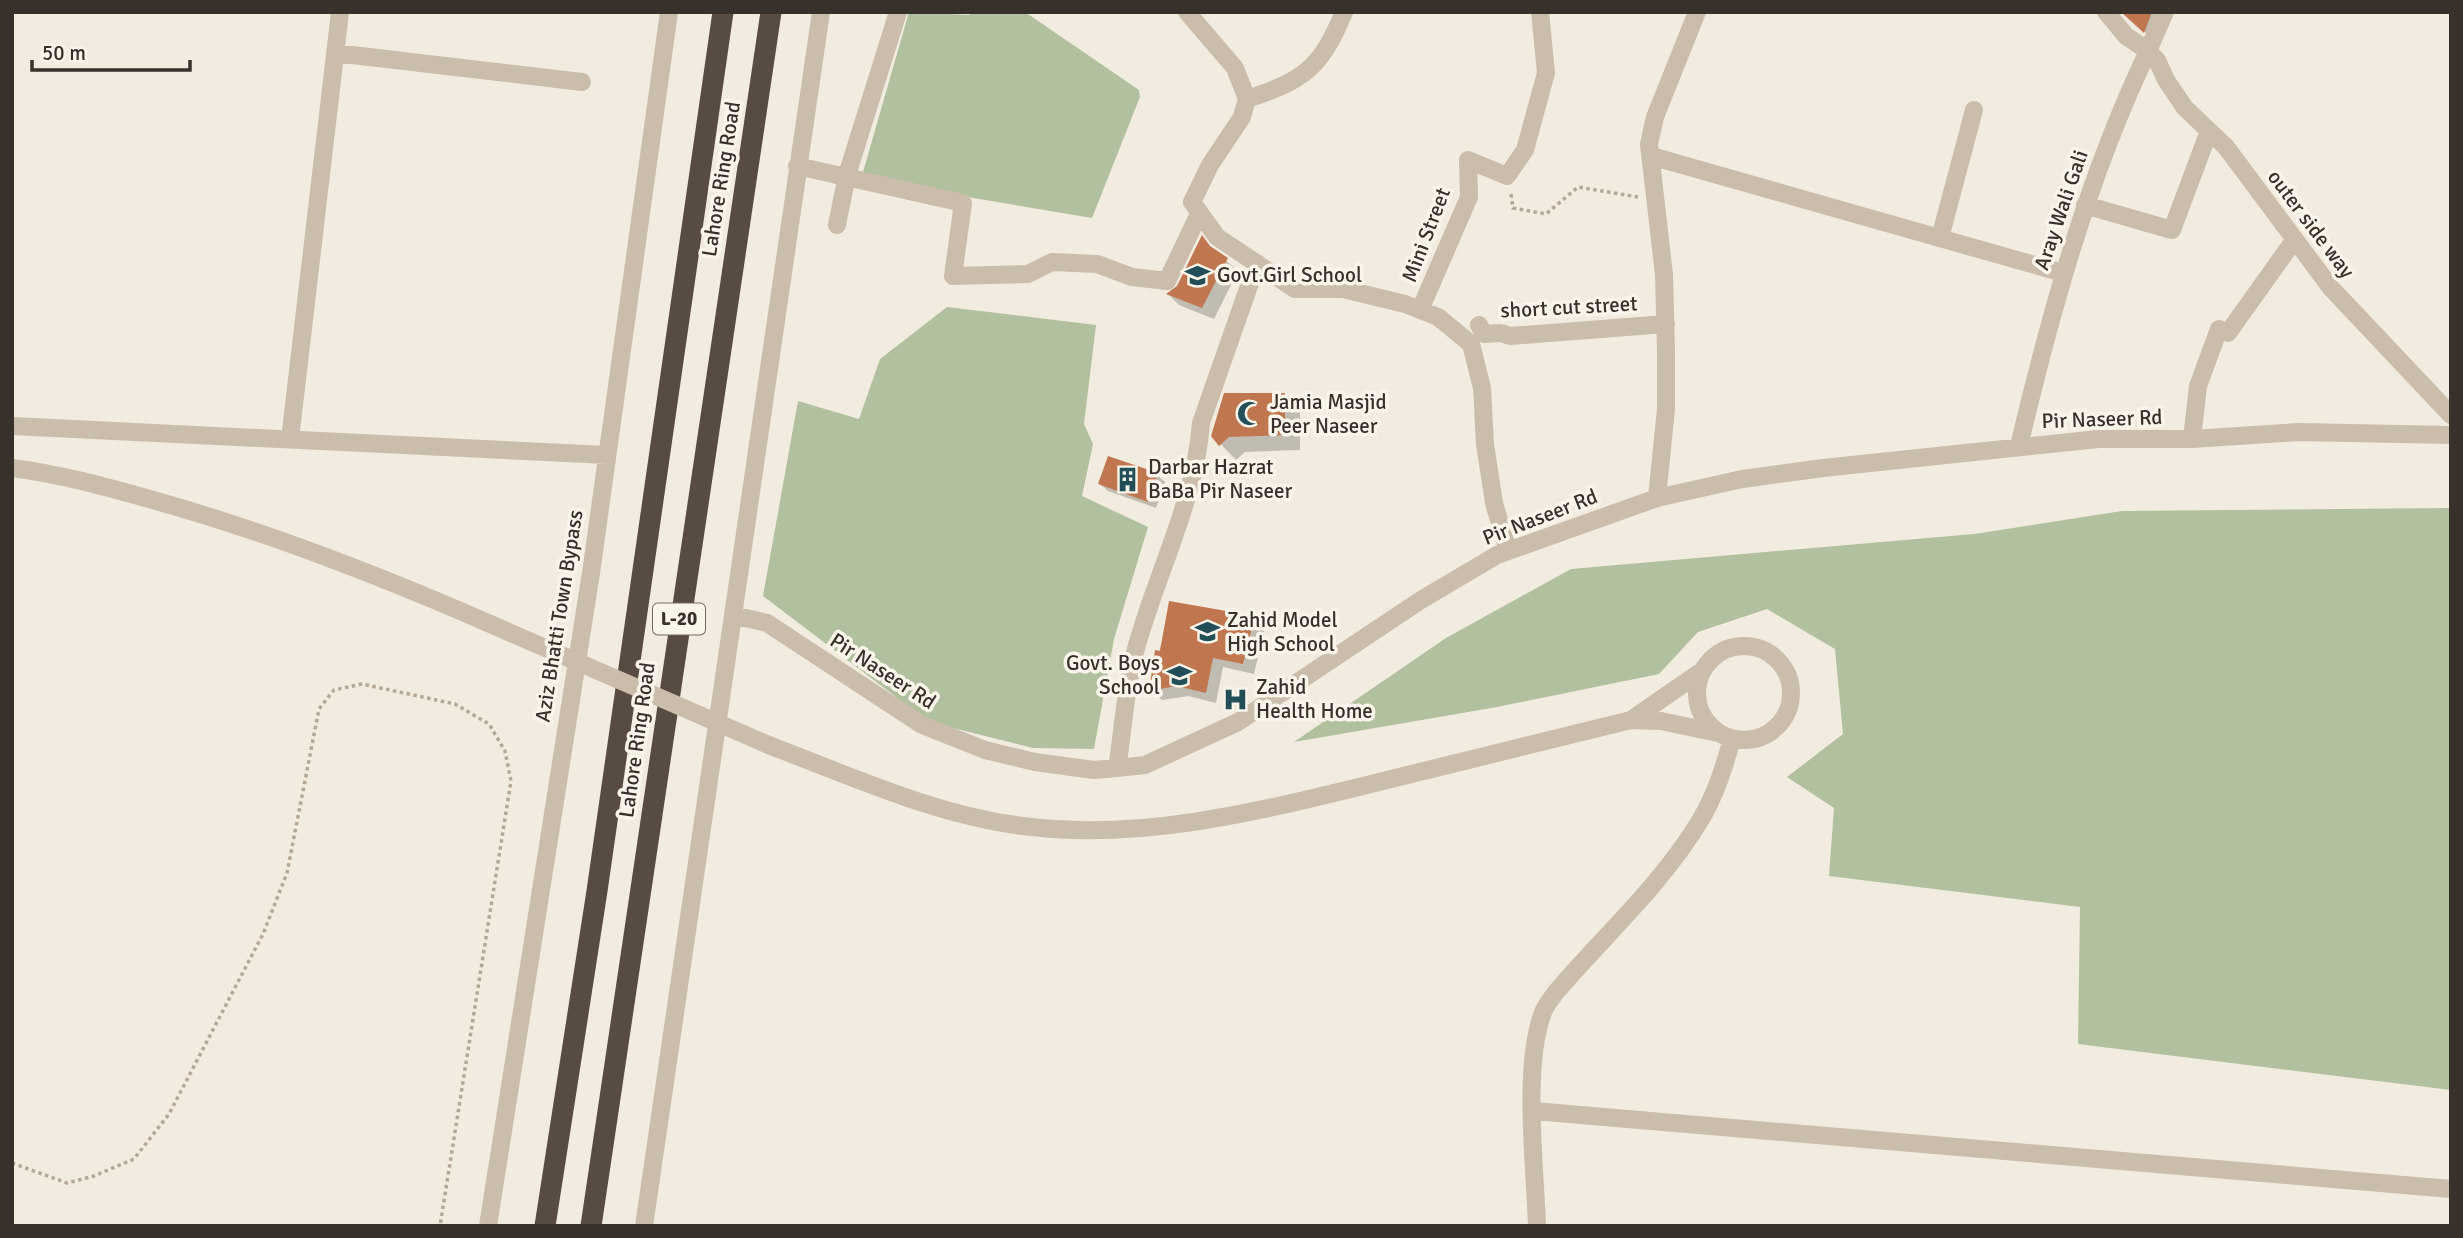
<svg xmlns="http://www.w3.org/2000/svg" width="2463" height="1238" viewBox="0 0 2463 1238" font-family="Signika,sans-serif">
  <style>
    .green { fill: #b1c09f }
    .shadow { fill: #0003 }
    .building { fill: #c0774f }
    .lines { fill: none; stroke-linecap: round; stroke-linejoin: round }
    .path { stroke: #b5a795; stroke-width: 3.5; stroke-dasharray: 3.5 3.5; stroke-linecap: butt }
    .minor { stroke: #cabdab; stroke-width: 18 }
    .highway { stroke: #584b42; stroke-width: 21 }
    .minor-bridge { stroke: #cabdab; stroke-width: 18 }
    .labels { text-anchor: middle; dominant-baseline: central; stroke-width: 7; stroke-linejoin: round; paint-order: stroke }
    .shield { fill: #f9f5eb; stroke: #726b64; stroke-width: 2 }
    .shield-label { font-size: 19px; font-weight: bold; fill: #38302a }
    .street-label { font-size: 21px; fill: #38302a; stroke: #f9f5eb }
    .poi-label { font-size: 21px; fill: #38302a; stroke: #f9f5eb; text-anchor: start }
  </style>
  <rect width="100%" height="100%" fill="#f2ebdf"/>
  <!-- green -->
  <path class="green" d="M909,12L969,15L971,12H1025L1139,90L1140,97L1092,218L861,179Z
    M947,307L1096,325L1084,424L1093,444L1082,496L1148,527L1114,639L1094,749L1033,748L929,722L763,596L798,401L859,419L880,359Z
    M2451,508V1090L2078,1044L2080,907L1829,876L1834,808L1787,777L1843,734L1835,649L1767,609L1698,632L1659,674L1497,707L1294,742L1446,638L1571,569L1974,534L2122,511Z"/>
  <!-- shadow -->
  <path class="shadow" d="M2125,12H2170L2156,43Z
    M1215,251L1238,271L1214,319L1179,305L1168,294Z
    M1284,395L1300,410V450L1245,452L1236,460L1213,436Z
    M1157,475L1165,482L1156,508L1108,491L1100,484Z
    M1170,603L1255,618L1265,628L1254,674L1223,667L1216,703L1188,696L1162,700L1151,690Z"/>
  <!-- building -->
  <path class="building" d="M2121,12H2152L2144,33Z
    M1202,235L1210,246L1228,258L1202,308L1166,294L1177,286Z
    M1224,393H1285V435L1229,437L1219,446L1211,436Z
    M1108,456L1158,473L1148,502L1098,484Z
    M1169,601L1255,616L1243,664L1213,658L1206,693L1176,686L1149,691L1155,650L1160,651Z"/>
  <g class="lines">
    <!-- path -->
    <path class="path" d="M1511,194L1513,208L1546,214L1578,187L1638,197
      M12,1163L67,1183L94,1176L134,1159L169,1114L263,934L287,873L319,709L334,690L362,684L455,704L489,724L505,751L511,781L440,1226"/>
    <!-- minor -->
    <path class="minor" d="M1187,12L1235,68L1247,99L1242,117L1210,165L1192,202L1217,237L1295,289H1343L1405,304L1438,317L1471,344L1482,388L1485,444L1494,503L1508,551
      M2165,12L2148,51L2157,60L2166,80L2185,108L2226,147L2331,288L2451,415
      M335,53L582,82
      M1247,99C1303,81 1321,68 1344,12
      M1651,156L2063,273
      M797,166L963,203L953,276L1028,274L1052,262L1097,264L1132,277L1167,281L1199,214
      M2085,205L2172,230L2209,131
      M837,225L847,175L898,12
      M1940,238L1974,110
      M1420,310L1469,197L1468,160L1507,176L1525,150L1546,73L1540,12
      M1479,325L1484,334L1501,333L1510,336L1666,324
      M12,426L607,455
      M290,439L340,12
      M2192,439L2198,386L2219,329L2228,333L2295,239
      M2019,446C2051,311 2088,177 2148,51L2126,36L2106,12
      M12,468C60,474 107,487 153,500C268,532 378,575 488,623
      M1657,498L1666,409V351L1664,275L1649,144L1655,117L1697,12
      M733,615L767,623L922,725L985,750L1035,762L1094,770L1117,768L1145,765L1238,722L1421,600L1497,555L1657,498L1742,479L1823,468L2098,439H2192L2299,432L2451,435
      M1697 693a47 47 0 1 1 94 0a47 47 0 1 1-94 0Z
      M1631,720L1702,671
      M771,746C853,777 935,815 1023,826C1142,842 1264,810 1379,782C1463,761 1547,741 1631,720L1661,721L1718,733
      M1117,768C1123,731 1125,692 1134,656C1154,578 1195,504 1201,423L1257,263
      M1534,1111L2451,1189
      M488,1226L591,573L669,12
      M644,1226L821,12
      M1537,1226C1535,1166 1523,1070 1542,1015C1544,1007 1551,999 1556,992C1604,936 1663,883 1701,819C1716,794 1724,767 1732,739"/>
    <!-- highway -->
    <path class="highway" d="M545,1226L597,891L723,12
      M591,1226L771,12"/>
    <!-- minor-bridge -->
    <path class="minor-bridge" d="M488,623L771,746"/>
  </g>
  <!-- icons -->
  <defs>
    <symbol id="school-bare" viewBox="-9 -9 18 18"><path d="M0-5L7-2L0 1L-7-2ZM-4 1L0 2.5L4 1V4Q0 6-4 4Z" fill="#214e57" stroke="#f9f5eb" stroke-width="2.5" paint-order="stroke"/></symbol>
    <symbol id="mosque-bare" viewBox="-9 -9 18 18"><path d="M3.5-4.9A6 6 0 1 0 3.5 4.9A5 5 0 1 1 3.5-4.9Z" fill="#214e57" stroke="#f9f5eb" stroke-width="2.5" paint-order="stroke"/></symbol>
    <symbol id="building-bare" viewBox="-9 -9 18 18"><path d="M-4-6H4V6H1V3H-1V6H-4ZM-2.5-4.3h1.7v1.8h-1.7ZM.8-4.3h1.7v1.8H.8ZM-2.5-1h1.7V.8h-1.7ZM.8-1h1.7V.8H.8Z" fill="#214e57" stroke="#f9f5eb" stroke-width="2.5" paint-order="stroke"/></symbol>
    <symbol id="hospital-bare" viewBox="-9 -9 18 18"><path d="M-5-5h3v3.5h4V-5h3V5h-3V1.5h-4V5h-3Z" fill="#214e57" stroke="#f9f5eb" stroke-width="2.5" paint-order="stroke"/></symbol>
  </defs>
  <g fill-rule="evenodd">
    <use href="#school-bare" x="1180" y="258" width="35" height="35"/>
    <use href="#mosque-bare" x="1232" y="396" width="35" height="35"/>
    <use href="#building-bare" x="1110" y="462" width="35" height="35"/>
    <use href="#school-bare" x="1190" y="614" width="35" height="35"/>
    <use href="#school-bare" x="1162" y="658" width="35" height="35"/>
    <use href="#hospital-bare" x="1218" y="682" width="35" height="35"/>
  </g>
  <g class="labels">
    <!-- shield labels -->
    <rect class="shield" x="653" y="603.5" width="52" height="31" rx="5"/>
    <g class="shield-label">
      <text x="679" y="619">L-20</text>
    </g>
    <!-- street labels -->
    <g class="street-label">
      <text transform="translate(721 179) rotate(-81)">Lahore Ring Road</text>
      <text transform="translate(2061 210) rotate(-71)">Aray Wali Gali</text>
      <text transform="translate(2311 224) rotate(53)">outer side way</text>
      <text transform="translate(1426 235) rotate(-69)">Mini Street</text>
      <text transform="translate(1569 307) rotate(-3)">short cut street</text>
      <text transform="translate(2102 419) rotate(-2)">Pir Naseer Rd</text>
      <text transform="translate(1540 517) rotate(-21)">Pir Naseer Rd</text>
      <text transform="translate(559 616) rotate(-81)">Aziz Bhatti Town Bypass</text>
      <text transform="translate(883 671) rotate(33)">Pir Naseer Rd</text>
      <text transform="translate(637 740) rotate(-82)">Lahore Ring Road</text>
    </g>
    <!-- poi labels -->
    <g class="poi-label">
      <text x="1217" y="275">Govt.Girl School</text>
      <text x="1270" y="402">Jamia Masjid<tspan x="1270" dy="24">Peer Naseer</tspan></text>
      <text x="1148" y="467">Darbar Hazrat<tspan x="1148" dy="24">BaBa Pir Naseer</tspan></text>
      <text x="1227" y="620">Zahid Model<tspan x="1227" dy="24">High School</tspan></text>
      <text x="1160" y="663" text-anchor="end">Govt. Boys<tspan x="1160" dy="24">School</tspan></text>
      <text x="1256" y="687">Zahid<tspan x="1256" dy="24">Health Home</tspan></text>
    </g>
  </g>
  <!-- border -->
  <rect width="2463" height="1238" fill="none" stroke="#38302a" stroke-width="28"/>
  <!-- scale -->
  <path d="M32 60v10h158v-10" fill="none" stroke="#38302a" stroke-width="3.5"/>
  <text x="42" y="60" font-size="21" fill="#38302a" stroke="#f9f5eb" stroke-width="5" paint-order="stroke">50 m</text>
</svg>
